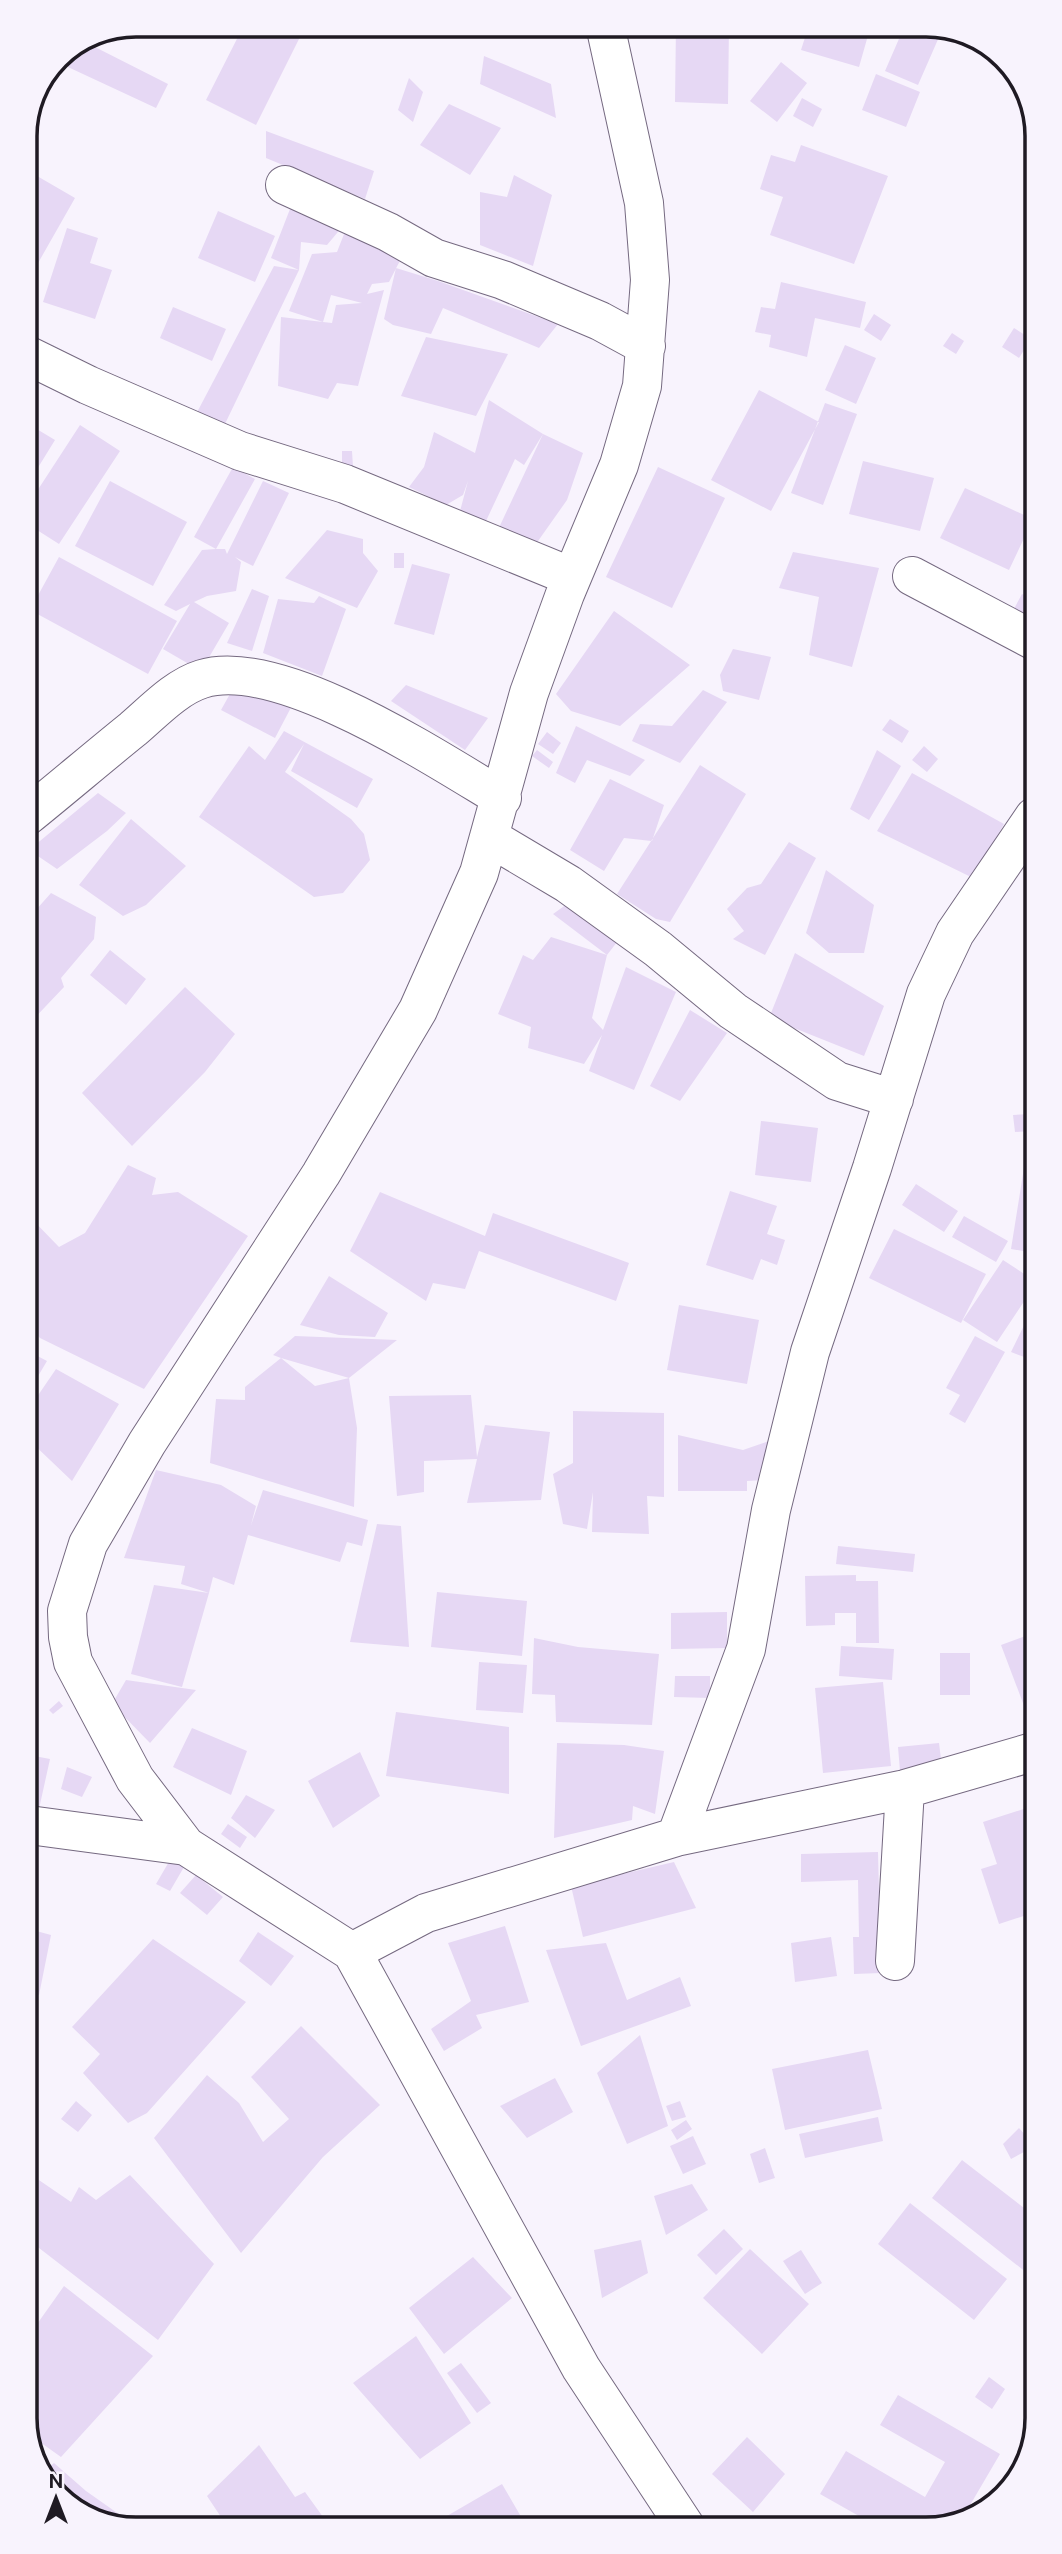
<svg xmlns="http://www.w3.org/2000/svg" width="1062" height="2554" viewBox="0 0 1062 2554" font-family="'Public Sans',sans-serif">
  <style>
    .building { fill: #e6d8f4; fill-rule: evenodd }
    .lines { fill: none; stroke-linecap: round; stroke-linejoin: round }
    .minor-casing { stroke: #756980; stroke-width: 40 }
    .minor { stroke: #fff; stroke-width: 38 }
    .rim { fill: none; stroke: #1f1a23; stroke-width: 3.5 }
  </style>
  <rect width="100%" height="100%" fill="#f8f3fd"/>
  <!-- building -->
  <path class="building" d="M244,25H274L300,37L256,125L206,100Z
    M467,25H500L471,29Z
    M676,25H729L728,104L675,102Z
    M809,25H871L859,67L801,50Z
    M905,25H934L943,28L918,85L885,71Z
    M89,44L168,84L156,108L55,61L57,57Z
    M484,56L551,84L556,118L480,84Z
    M781,62L807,83L777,122L750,101Z
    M876,74L920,92L906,127L862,110Z
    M409,78L423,92L413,122L398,110Z
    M802,98L822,109L813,127L793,116Z
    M449,104L501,128L470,175L420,145Z
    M29,119L36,124L25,140V129Z
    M266,131L374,171L365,199L266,158Z
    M801,145L888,176L854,264L770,235L783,197L760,189L771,155L795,162Z
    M25,169L75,198L25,286Z
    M514,175L552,195L533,266L480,245V192L507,197Z
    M297,191L348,220L327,245L301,242L299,270L223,428L194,418L274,266L299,270L271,258Z
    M218,211L275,236L255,282L198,258Z
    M67,228L98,238L90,263L112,270L95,319L43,302Z
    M346,229L406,249L389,282L372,284L367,294L384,290L358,386L337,383L328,399L278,386L281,317L323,322L289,311L312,254L337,252ZM331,295L362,303L336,305L332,323L323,322Z
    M396,268L438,281L558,324L539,348L443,308L431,334L393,325L384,319Z
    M781,282L866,302L860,328L815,318L807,357L769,347L771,335L755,332L761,307L775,309Z
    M173,307L226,329L212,361L160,338Z
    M874,314L891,325L881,341L864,330Z
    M1014,328L1031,339L1019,358L1002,347Z
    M952,333L964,341L956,354L943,346Z
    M426,337L508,354L476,416L401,396Z
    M845,345L876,358L856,404L825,390Z
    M759,390L819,422L771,511L711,480Z
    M489,400L543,434L583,453L567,500L531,551L496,534L543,434L524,465L515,459L486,521L459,515L468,481L463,495L446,505L409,487L424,467L434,432L475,453Z
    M825,403L857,414L823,505L791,493Z
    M25,422L55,440L26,487Z
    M80,425L120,451L59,544L26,523V508Z
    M342,451H352L353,467H342Z
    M863,461L934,478L920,531L849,514Z
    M233,467L255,479L216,549H225L227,554L263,481L289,493L253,566L235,557L241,562L236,591L207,596L194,602L229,623L201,671L163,649L190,604L176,611L164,605L202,550L216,549L194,537Z
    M658,467L725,498L672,608L606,577Z
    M110,481L187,522L153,586L75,546Z
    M965,488L1033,519L1009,570L940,538Z
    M327,530L363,539V553L378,571L357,608L285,578Z
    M793,552L879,568L852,667L809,655L819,597L779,588Z
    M394,553H404V568H394Z
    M59,557L177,621L148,674L30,610Z
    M412,564L450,574L434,635L394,624Z
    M252,589L269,596L252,651L227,643Z
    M1022,594L1033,599V631L1009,618Z
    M319,596L346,609L322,676L263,653L278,599L314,603Z
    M614,611L690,665L620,726L571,711L556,694Z
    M733,649L771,657L759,700L723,691L720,675Z
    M236,683L296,698L275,738L221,710Z
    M406,685L488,718L465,750L391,701Z
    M703,690L727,702L680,763L632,741L640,724L672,726Z
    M890,719L909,731L902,743L882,730Z
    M576,726L645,760L630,776L587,760L575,783L556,773Z
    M284,731L373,779L357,808L291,771L304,744L285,772L351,819L364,834L370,860L343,893L314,897L199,817L249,746L265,760Z
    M547,732L561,743L553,754L538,744Z
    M924,746L938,759L927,772L912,760Z
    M537,750L553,762L549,768L532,756Z
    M877,750L901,766L869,820L850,809Z
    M700,765L746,794L670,922L656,919L617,894Z
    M912,773L1004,824L973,878L877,831Z
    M610,779L664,805L652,841L624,838L604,871L570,850Z
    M98,793L126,813L107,831L57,869L29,850Z
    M131,819L186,866L146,905L123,916L79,885Z
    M789,842L816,858L765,955L733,939L744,931L727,909L747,888L761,884Z
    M826,870L874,905L864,953H829L806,933Z
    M51,893L96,917L94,939L61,978L64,987L27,1026V920Z
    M577,897L624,933L607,955L553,914Z
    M551,937L607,955L592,1018L603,1030L626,967L676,992L634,1090L589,1071L602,1035L584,1064L528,1048L531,1027L498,1014L523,955L533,960Z
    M110,950L146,979L126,1005L90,975Z
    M795,953L884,1006L864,1056L769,1018Z
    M185,987L235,1034L205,1072L132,1146L82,1093Z
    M690,1010L727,1033L680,1101L650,1086Z
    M27,1099L36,1107L27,1117Z
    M1029,1114L1031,1131L1015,1132L1013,1115Z
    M761,1121L818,1128L811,1182L755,1175Z
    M1026,1155L1034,1156L1035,1253L1011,1249Z
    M128,1165L156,1178L152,1195L178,1192L248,1236L144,1389L40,1338L28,1325L30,1282L27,1285V1214L59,1247L85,1233Z
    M916,1184L958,1211L944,1232L902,1205Z
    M730,1191L777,1206L767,1234L785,1240L777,1265L761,1259L753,1280L706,1265Z
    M380,1192L485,1236L493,1213L629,1263L616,1301L479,1251L465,1289L433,1283L426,1301L350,1251Z
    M964,1216L1008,1241L996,1262L952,1237Z
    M894,1229L986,1274L961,1323L869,1278Z
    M1003,1260L1035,1281V1285L997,1342L963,1320Z
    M329,1276L388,1313L375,1337L339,1335L300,1325Z
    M679,1305L759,1320L747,1384L667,1370Z
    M1033,1307L1035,1308V1361L1011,1352Z
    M295,1336L397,1340L349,1378L357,1428L354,1507L210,1463L216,1399L245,1400V1387L281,1358L273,1355ZM281,1358L349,1378L315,1386Z
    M975,1336L1005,1352L965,1423L949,1414L960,1395L946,1388Z
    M28,1351L47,1361L28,1393Z
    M56,1369L119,1404L72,1481L28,1439V1410Z
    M471,1395L477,1457L485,1425L550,1432L541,1500L467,1503L477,1459L424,1461V1492L397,1496L389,1396Z
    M573,1411L664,1413V1497L647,1496L649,1534L592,1532L593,1492L587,1529L563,1524L553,1474L573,1463Z
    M678,1435L743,1450L769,1441L766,1480L747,1481V1491H678Z
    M156,1470L221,1485L256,1506L251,1525L263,1490L368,1520L362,1546L347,1542L340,1562L248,1535L234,1585L213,1577L209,1593L181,1584L185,1566L124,1558Z
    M377,1524L401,1526L409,1647L350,1642Z
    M838,1546L915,1554L913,1572L836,1564Z
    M856,1575V1581H878L879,1643H856V1613H835V1625L806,1626L805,1576Z
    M154,1585L209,1593L182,1687L131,1674Z
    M437,1592L527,1601L522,1656L431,1647Z
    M727,1612V1648L671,1649V1613Z
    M1036,1632V1707L1026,1711L1001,1645Z
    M534,1638L578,1647L659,1654L652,1725L556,1722L555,1695L532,1694Z
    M841,1646L894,1649L892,1680L839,1676Z
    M940,1653H970V1695H940Z
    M479,1662L527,1665L523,1713L476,1710Z
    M675,1676H710V1698L674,1697Z
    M126,1680L196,1690L150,1743L112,1704Z
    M883,1682L891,1766L823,1773L815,1688Z
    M59,1701L63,1706L53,1714L49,1710Z
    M396,1712L509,1727V1794L386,1776Z
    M192,1728L247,1751L231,1795L173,1767Z
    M557,1743L624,1745L664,1751L655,1814L633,1806L632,1820L554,1838Z
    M939,1743L942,1767L900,1771L898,1747Z
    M360,1752L380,1796L333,1828L308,1781Z
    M29,1755L50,1759L39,1809L29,1807Z
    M67,1767L92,1777L82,1797L61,1789Z
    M246,1795L275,1810L255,1838L231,1818Z
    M1036,1805V1912L999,1924L981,1869L997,1864L983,1822Z
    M228,1824L247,1837L240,1848L221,1834Z
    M878,1852L881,1973L854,1974L853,1937H859L858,1880L801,1882V1854Z
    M170,1860L184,1867L170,1891L156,1884Z
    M674,1862L696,1908L583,1937L571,1886Z
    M196,1875L223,1897L207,1915L180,1893Z
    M505,1926L529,2002L476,2015L482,2028L444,2051L431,2029L471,2001L448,1943Z
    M29,1929L51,1935L39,1995L29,1992Z
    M258,1932L294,1956L271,1986L239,1961Z
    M831,1937L837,1976L795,1982L791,1943Z
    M153,1939L246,2002L147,2113L128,2123L83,2073L100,2054L72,2027Z
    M606,1943L627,2000L680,1977L691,2006L581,2046L546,1950Z
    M301,2026L380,2105L323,2157L241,2253L154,2138L207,2075L239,2103L263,2142L289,2119L251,2077Z
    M640,2035L668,2126L627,2144L597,2073Z
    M868,2050L882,2109L785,2130L772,2069Z
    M555,2078L573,2112L527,2138L500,2106Z
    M76,2101L92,2115L78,2132L61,2119Z
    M680,2101L686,2117L672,2121L666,2106Z
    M878,2117L883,2141L805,2158L799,2134Z
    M686,2120L692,2129L677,2140L671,2130Z
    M1019,2128L1035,2146L1011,2159L1003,2144Z
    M693,2136L706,2164L683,2174L670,2146Z
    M765,2148L775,2178L759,2183L750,2154Z
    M962,2160L1037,2218V2270L1032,2277L932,2198Z
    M130,2175L214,2264L158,2340L30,2241V2214L33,2211L30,2209V2180L33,2176L71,2202L79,2187L96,2200Z
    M692,2184L708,2210L666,2235L654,2196Z
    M910,2203L1007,2279L974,2320L878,2244Z
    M724,2229L743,2249L716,2275L697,2255Z
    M641,2240L648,2273L602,2298L594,2250Z
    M750,2249L809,2304L762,2354L703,2298Z
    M801,2250L822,2283L805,2294L783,2261Z
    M473,2257L512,2298L444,2354L409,2308Z
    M64,2286L153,2356L61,2457L30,2435V2334Z
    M1037,2293V2315L1027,2300Z
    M416,2336L471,2423L420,2459L353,2383Z
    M461,2363L491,2403L477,2413L447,2373Z
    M989,2377L1005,2389L992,2409L975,2397Z
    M898,2395L1000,2454L959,2524H873L820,2494L846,2451L925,2497L945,2462L880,2425Z
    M747,2437L785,2474L753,2512L712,2474Z
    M259,2445L295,2497L305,2492L331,2528L229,2529L207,2496Z
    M54,2463L86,2491L140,2529H128L68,2506L43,2472Z
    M502,2484L527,2527H428Z
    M797,2517L805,2525H789Z"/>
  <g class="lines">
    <defs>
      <path id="minor" d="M605,25L644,203L650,280L642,386L619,465L565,594L529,693L479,873L418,1010L321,1174L147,1443L88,1544L67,1611L68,1637L73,1662L135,1779L186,1846L352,1952L581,2368L685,2526
        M285,185L388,232L434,258L503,280L600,321L646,346
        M25,354L88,385L240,451L345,484L572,577
        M912,576L1033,640
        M26,817C62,788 97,758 133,729C153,712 176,687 202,679C279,655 435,758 502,798
        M489,837L568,884L658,949L733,1011L837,1081L894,1099
        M29,1825L186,1846
        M676,1837L746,1649L771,1510L810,1352L872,1168L926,994L955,933L1034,817
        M352,1952L426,1913L676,1837L905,1789L1036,1751
        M895,1961L905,1789"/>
    </defs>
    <!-- minor casing -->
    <use href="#minor" class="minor-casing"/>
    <!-- minor -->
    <use href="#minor" class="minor"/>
  </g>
  <!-- crop -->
  <path d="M0 0H1062V2554H0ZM136 37H926A99 99 0 0 1 1025 136V2418A99 99 0 0 1 926 2517H136A99 99 0 0 1 37 2418V136A99 99 0 0 1 136 37Z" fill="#f8f3fd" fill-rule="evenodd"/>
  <path class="rim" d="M136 37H926A99 99 0 0 1 1025 136V2418A99 99 0 0 1 926 2517H136A99 99 0 0 1 37 2418V136A99 99 0 0 1 136 37Z"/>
  <!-- north arrow -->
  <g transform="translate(56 2498)" stroke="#f8f3fd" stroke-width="5" paint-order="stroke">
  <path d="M0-5L12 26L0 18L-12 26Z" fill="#1f1a23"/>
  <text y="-10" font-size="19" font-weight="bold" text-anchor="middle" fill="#1f1a23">N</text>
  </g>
</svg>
